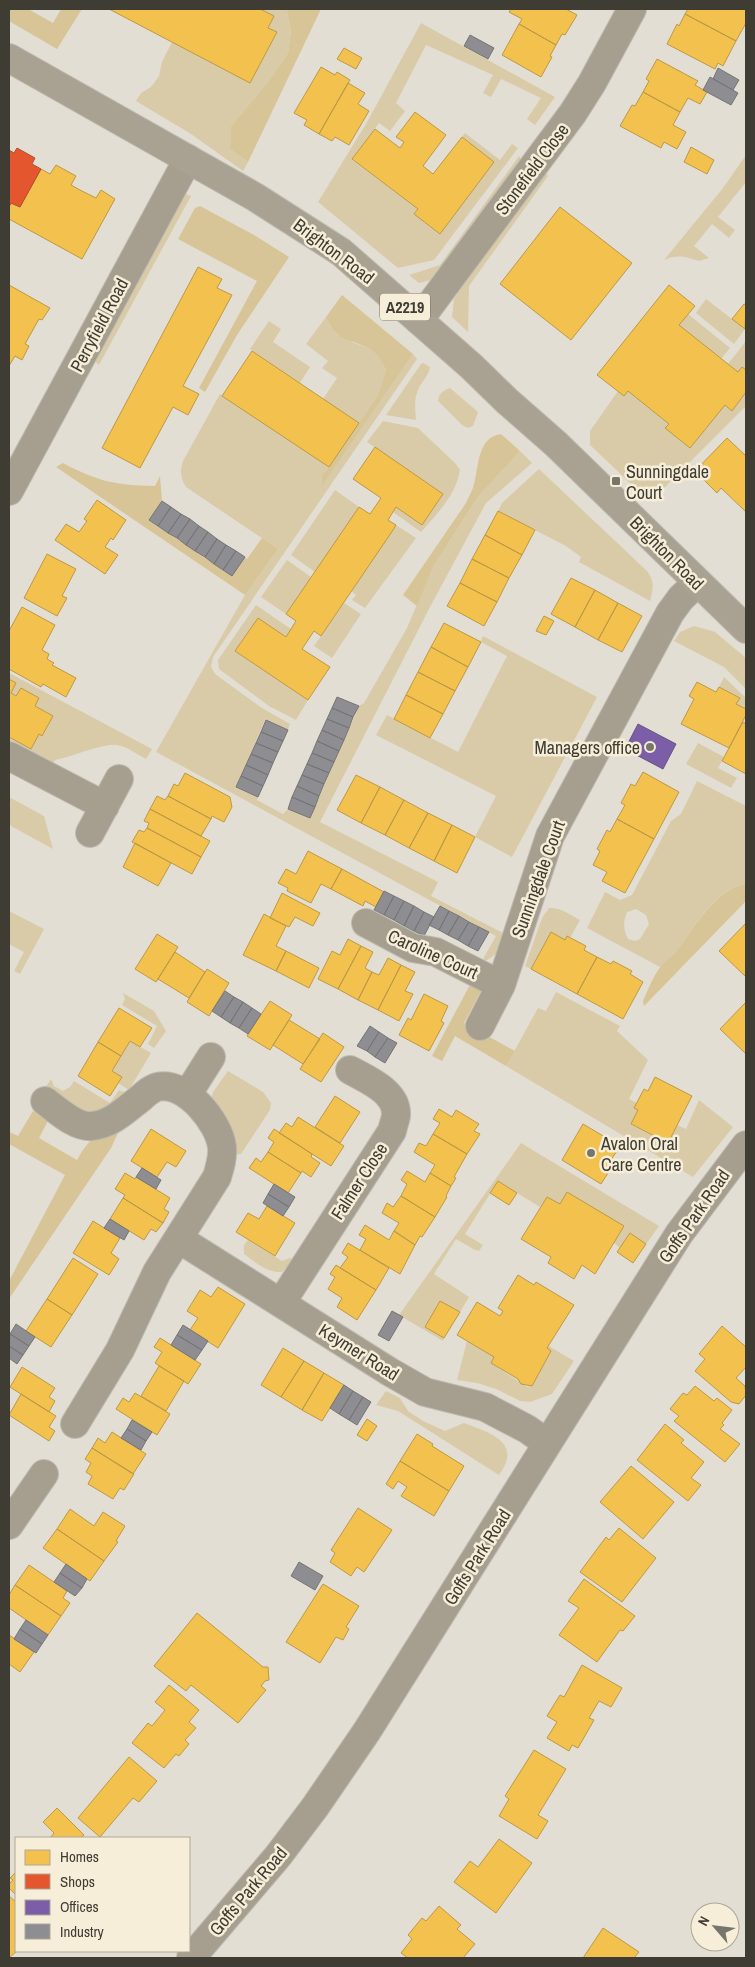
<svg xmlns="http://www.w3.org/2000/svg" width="755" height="1967" viewBox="0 0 755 1967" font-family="'Archivo Narrow',sans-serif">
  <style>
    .green { fill: #d9cba8; fill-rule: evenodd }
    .forest { fill: #d7c598 }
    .homes { fill: #f2c14e; stroke: #bc9946 }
    .shops { fill: #e4572e; stroke: #b24f30 }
    .offices { fill: #7b5ea7; stroke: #695484 }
    .industry { fill: #8d8d92; stroke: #767576 }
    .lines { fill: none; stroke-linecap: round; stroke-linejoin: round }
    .minor-casing { stroke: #bdbab1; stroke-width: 30 }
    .primary-casing { stroke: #bdbab1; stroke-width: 30 }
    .minor { stroke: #a69f90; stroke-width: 28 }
    .primary { stroke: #a9a293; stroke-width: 28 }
    .poi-dot { fill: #78756b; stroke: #f7eed9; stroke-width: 2 }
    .labels { text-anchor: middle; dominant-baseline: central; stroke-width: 5; stroke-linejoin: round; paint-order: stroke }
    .shield { fill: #f7eed9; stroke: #767165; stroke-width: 1 }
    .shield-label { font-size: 16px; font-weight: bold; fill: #3f3c33 }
    .street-label { font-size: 18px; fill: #3f3c33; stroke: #f7eed9 }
    .poi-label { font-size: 18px; fill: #3f3c33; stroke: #f7eed9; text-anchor: start }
  </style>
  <rect width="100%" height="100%" fill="#e3ded3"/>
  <!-- green -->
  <path class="green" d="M260,9H288L287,13L291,31L288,53L268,82L231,126L230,149L248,162L243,171L191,134L136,101L141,93L151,87L159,76L162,62L172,42L277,33L268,28L274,16Z
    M421,23L555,97L535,125L527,119L541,98L501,79L491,97L483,93L493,75L426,45L396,103L405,111L390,131L379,123L352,160L418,209L414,214L440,234L494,162L462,137L465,133L500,160L512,144L518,148L434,260L398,268L318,202L366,124Z
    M746,155V182L718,217L735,230L729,238L712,224L694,246L709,258L699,261C685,257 678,254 664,260L723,188Z
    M519,156L523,163L441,273L431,280L419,283L409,275L440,265Z
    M545,172L548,176L469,286L468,332L452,317L454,299L468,276L515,216Z
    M186,194L191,196L99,365L94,360L181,197Z
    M706,299L745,329L734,344L696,313Z
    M688,314L730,348L721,359L679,325Z
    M326,317L331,327L354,343L369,348L379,357L386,370L378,395L359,423L323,399L337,378L322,368L328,361L306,344Z
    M269,321L281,329L273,342L310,367L300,383L250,349Z
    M746,341V370L742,367L738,372L728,364Z
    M413,354L417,359L213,657L211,667L215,674L262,708L290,724L288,730L265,720L236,788L258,797L257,800L283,814L288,809L310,818L359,706L364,703L407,628L433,567L478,497L520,451L532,463L486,503L430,607L320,822L438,882L431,896L505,934L497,953L486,961L483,959L496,936L156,752L245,595L278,549L186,487C180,477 180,471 183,461L220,394L329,467L322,475L321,486Z
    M423,363L430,367C429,376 421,382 418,390C414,399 415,410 416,420L386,415L421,364Z
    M450,388L478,412L473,426L468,428L462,425L438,401C439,393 443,391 450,388Z
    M618,391L624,396L628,391L669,424L665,428L690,448L725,405L732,410L746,392V406L650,502L590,445V431Z
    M383,421L418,428L456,464L460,470C456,495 437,514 421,532L393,512L396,507L422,525L443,494L367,442Z
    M539,469L648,572C655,583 653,589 650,601L579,562L581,557L566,546L498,511L502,503Z
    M335,490L359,507L315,572L291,555Z
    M396,525L416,538L365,608L352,600L356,595L351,591Z
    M287,560L311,577L286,614L261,597Z
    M344,603L361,614L332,658L314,646Z
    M256,605L291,629L286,637L258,618L235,651L308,700L296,720L269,706L219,669L218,660Z
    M694,626L715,632L746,658V689L724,667L674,641L680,632Z
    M483,636L597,697L512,857L475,837L496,796L376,735L387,715L458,752L507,656L481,642Z
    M9,673L152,749L146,759C138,755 126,746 117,745C103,743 72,757 55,760L52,766L9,744V737L31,749L39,734L42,736L53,716L35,706L38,698L21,688L16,696L11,693L16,683L9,679Z
    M724,677L746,698V709L736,704L739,697L719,687Z
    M698,743L724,757L718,768L737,778L731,788L686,764Z
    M697,781L746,806V884C713,889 696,927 677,950C672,956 666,962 660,967L587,928L605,892L620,900L632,895L671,821L681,814ZM636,909L646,915L649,924L640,939L635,941L628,939C623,929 623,922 627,912Z
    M9,797L44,816L53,849L9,825Z
    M549,908C560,907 571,915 580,920L570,938L567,936L565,940L551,932L531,969L525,966L542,918Z
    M9,911L44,929L20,974L14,971L24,952L9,944Z
    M556,992L620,1026L617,1031L648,1060L629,1099L637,1103L634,1108L638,1110L631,1125L668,1143L677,1125L686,1129L699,1100L733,1127L693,1177L506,1066L538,1008L546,1011Z
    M123,993L154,1011L166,1031L154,1048L148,1044L157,1026L122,1005L125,999Z
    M130,1041L151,1053L129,1090L118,1083L122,1077L112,1071Z
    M228,1071L263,1092L271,1103L270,1110L241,1154L234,1155L211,1100L213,1092Z
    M51,1079L54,1086L63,1091L70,1087L74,1081L110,1103L119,1090L126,1093L119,1104L88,1115L45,1088Z
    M521,1143L659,1226L646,1244L630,1233L620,1248L614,1243L623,1227L567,1192L560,1204L547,1197L540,1207L498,1181L465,1234L483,1245L479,1251L475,1250L456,1239L434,1274L469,1297L460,1312L440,1302L425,1327L444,1338L443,1341L399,1315Z
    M248,1240L282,1261L290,1258L293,1260L282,1272C267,1273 256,1263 244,1254V1245Z
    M467,1341L494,1357L491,1363L527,1387L532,1386L551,1351L547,1348L549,1346L574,1361L552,1394L530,1402L520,1401L496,1389L477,1383L457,1380Z
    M386,1391L400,1398L408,1411L423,1421L445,1431L464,1423C490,1433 523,1442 499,1475L398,1411L376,1405Z"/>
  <!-- forest -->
  <path class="forest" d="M9,9H28L53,23L61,9H82L57,49L9,21Z
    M288,9H321L248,162L230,149L231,126L268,82L288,53L291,31L287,12Z
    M200,206L254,235L289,257L237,335L205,392L199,388L257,281L178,239L195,208Z
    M342,295L413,354L321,487L322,475L329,467L378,395L386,370L379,357L369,348L341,337L331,327L326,317Z
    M501,434L520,451L478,497L433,567L417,606L403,595L466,503C468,498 471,493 473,488C479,470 476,437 501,434Z
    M63,463C99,482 115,485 155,486L160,476L162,501L149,520L232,576L245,557L247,559L262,538L278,549L245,595L56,467Z
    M746,884V901L644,1006L643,1001C648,990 653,976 661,966C666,960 673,956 677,950C696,927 714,889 746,884Z
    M472,981L482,986L480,993L464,1023L515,1051L506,1066L455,1036L442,1061L432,1056Z
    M33,1111L49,1119L39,1138L77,1160C90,1137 96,1135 120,1129L111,1148L9,1299V1281L65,1175L9,1144V1132L18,1136Z"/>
  <!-- homes -->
  <path class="homes" d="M109,9H260L274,16L268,28L277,32L250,83Z
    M511,9H566L577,15L565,35L562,34L556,45L519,24L522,19L509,12Z
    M688,9H746V23L736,41L685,14Z
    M685,14L736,41L723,66L718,63L715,69L667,44L677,24L679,26Z
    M519,24L556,45L550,56L552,57L541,77L502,55Z
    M344,48L362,58L356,69L337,59Z
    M657,59L698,81L695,85L707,92L700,104L688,98L680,112L643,92L649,81L646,79Z
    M321,67L335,75L337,72L350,80L319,134L304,125L307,120L294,113Z
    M348,83L365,93L358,104L369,111L349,145L335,137L332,141L319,134Z
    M643,92L680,112L673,125L686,132L677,149L664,142L661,148L620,126L632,105L635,106Z
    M415,112L446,135L423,166L433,174L462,137L494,162L440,234L414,214L418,209L352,159L375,129L400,148L404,142L396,137Z
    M691,147L714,160L707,174L684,162Z
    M56,165L76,176L71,185L80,190L96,198L101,190L115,199L82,259L9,219V207L11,203L20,207L41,169L50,174Z
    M560,207L632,263L571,340L500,284Z
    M198,267L222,279L217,288L232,295L183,386L199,394L188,415L173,407L140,468L102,448Z
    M9,285L50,308L42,320L39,319L25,344L29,346L22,360L15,356L9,366Z
    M669,285L695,306L679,325L738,372L742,367L746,370V392L732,411L725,405L690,448L665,428L669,424L628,391L624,396L597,375Z
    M744,304L746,305L745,329L732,319Z
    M252,351L359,423L329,467L222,396Z
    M727,438L746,456V509L745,511L721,488L717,493L695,471Z
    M375,447L443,494L422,525L396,507L388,520L396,525L393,530L321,636L314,631L302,649L330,667L308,700L235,651L258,618L286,637L296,621L286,614L359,507L370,514L381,498L353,479Z
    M97,500L126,520L113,540L111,538L105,547L118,555L105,574L55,540L66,524L79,532L87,521L84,519Z
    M498,511L535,530L522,555L485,535Z
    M485,535L522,555L509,578L472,559Z
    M47,554L76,569L62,596L67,598L57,616L24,598Z
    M472,559L509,578L497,602L460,583Z
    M571,578L595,590L575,627L551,614Z
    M460,583L497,602L484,626L447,606Z
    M595,590L618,603L598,640L575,627Z
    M618,603L642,616L622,652L598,640Z
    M22,607L55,625L42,650L49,654L47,659L54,663L52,665L76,678L66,697L43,684L41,687L9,669V631Z
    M544,616L554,621L546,635L536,631Z
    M444,623L481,642L468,667L431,647Z
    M431,647L468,667L455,691L418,672Z
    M418,672L455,691L443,714L406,695Z
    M9,679L16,683L11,693L16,696L21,688L39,698L35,706L53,716L42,736L39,734L31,749L9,737Z
    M697,682L716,692L719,687L740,698L736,704L746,709V715L729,748L681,724L694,699L689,696Z
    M406,695L443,714L430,738L394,719Z
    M743,722L746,724V774L722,761Z
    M643,772L679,792L654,839L617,819L625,805L621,803L631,784L635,786Z
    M185,773L230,797L232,807L224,822L212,816L211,819L168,796L174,784L178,786Z
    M356,775L380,787L361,823L337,810Z
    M380,787L404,800L385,835L361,823Z
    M157,796L165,800L168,796L211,819L201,836L150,809Z
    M404,800L428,813L409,848L385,835Z
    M150,809L210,841L201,857L147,828L149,823L144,821Z
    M428,813L452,825L434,861L409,848Z
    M617,819L654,839L625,893L602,881L607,872L593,865L600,851L597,849L607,830L610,832Z
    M452,825L475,837L457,873L434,861Z
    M147,828L201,857L192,874L132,842L139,830L144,832Z
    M135,843L171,863L158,886L123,867Z
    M308,851L342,869L331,889L321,884L311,903L287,891L288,888L278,883L286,869L296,874Z
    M342,869L384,892L376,907L365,901L363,906L331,889Z
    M282,893L320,913L313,926L295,917L289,927L270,918Z
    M264,914L286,926L276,946L286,951L276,971L243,955Z
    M746,923V977L719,951Z
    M551,932L565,940L567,936L586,946L584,950L597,957L577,994L531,969Z
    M157,934L178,947L156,982L135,969Z
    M348,939L361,946L338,989L318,979L332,951L340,955Z
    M361,946L373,952L365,968L372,972L358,1000L338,989Z
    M286,951L319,968L309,988L276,971Z
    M175,952L205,972L189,998L158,979Z
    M597,957L611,964L613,961L632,971L630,974L643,982L623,1019L577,994Z
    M388,958L401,965L378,1010L358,1000L372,972L379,975Z
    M401,965L415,972L405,991L413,994L399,1021L378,1010Z
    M207,969L229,983L209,1016L187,1002Z
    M424,994L448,1006L441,1021L444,1023L429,1051L399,1035L408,1018L411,1020Z
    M270,1001L292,1015L270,1050L247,1036Z
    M746,1002V1052L745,1053L720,1029Z
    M119,1008L152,1028L140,1047L130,1041L121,1056L98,1042Z
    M289,1020L320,1039L303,1064L273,1045Z
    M323,1033L344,1047L321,1082L300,1069Z
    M98,1042L121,1056L112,1071L122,1077L110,1096L78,1076Z
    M655,1077L692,1096L668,1143L631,1124L638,1110L634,1108L644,1089L648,1091Z
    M335,1096L360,1112L340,1143L315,1127Z
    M439,1109L452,1117L456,1110L479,1124L474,1131L480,1134L467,1154L433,1134L440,1123L433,1119Z
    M298,1117L344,1146L331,1166L279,1133L286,1123L292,1127Z
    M583,1124L620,1146L611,1160L615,1162L601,1184L562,1160Z
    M151,1129L186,1151L176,1167L167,1162L157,1177L131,1161Z
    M274,1129L312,1154L311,1157L320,1163L311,1177L302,1171L301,1173L268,1152L274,1142L268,1138Z
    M433,1134L467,1154L454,1177L456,1178L451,1186L430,1173L435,1165L414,1152L419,1143L426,1146Z
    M268,1152L301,1173L288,1193L249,1168L256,1158L261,1162Z
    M407,1171L425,1182L430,1173L451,1186L446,1196L447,1197L435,1217L401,1196L407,1184L401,1180Z
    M125,1173L135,1179L136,1177L170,1198L164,1209L169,1212L163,1223L123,1198L125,1195L115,1189Z
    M498,1181L517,1193L509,1205L490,1193Z
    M567,1192L624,1226L595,1274L582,1265L574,1279L548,1263L551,1257L521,1239L547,1197L560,1204Z
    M401,1196L435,1217L422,1237L420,1236L415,1245L394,1231L399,1223L382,1213L387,1203L393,1207Z
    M123,1198L163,1223L156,1232L151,1229L144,1240L110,1219Z
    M267,1206L295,1223L275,1256L236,1232L248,1213L259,1219Z
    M93,1221L120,1238L111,1253L119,1259L109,1275L73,1253Z
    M365,1225L389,1240L394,1231L415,1245L400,1274L360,1250L366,1239L359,1235Z
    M630,1233L646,1244L633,1263L617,1252Z
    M348,1243L389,1268L376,1290L340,1268L348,1257L342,1253Z
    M73,1258L98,1274L72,1315L47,1299Z
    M336,1265L376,1290L357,1320L337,1307L342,1298L328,1289L335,1277L330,1274Z
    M518,1275L534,1285L536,1282L574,1305L547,1348L551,1351L532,1386L521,1384L518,1379L491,1363L494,1357L457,1335L477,1302L500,1316L503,1311L498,1308Z
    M218,1287L245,1304L218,1348L190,1330L198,1318L187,1311L200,1290L211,1297Z
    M47,1299L72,1315L51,1347L26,1331Z
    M440,1301L460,1312L444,1338L425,1327Z
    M722,1326L746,1347V1367L736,1378L745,1386L746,1395L739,1404L731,1402L695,1371L705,1359L699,1354Z
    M160,1338L201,1364L188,1384L155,1363L162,1352L154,1347Z
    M283,1348L304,1361L281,1397L261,1385Z
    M304,1361L324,1373L302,1410L281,1397Z
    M159,1366L184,1381L166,1411L141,1396Z
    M22,1367L55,1388L49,1397L55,1401L49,1412L10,1387Z
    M324,1373L344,1385L322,1421L302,1410Z
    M695,1386L714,1401L717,1398L732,1410L722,1423L724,1425L720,1429L740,1444L725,1462L674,1421L679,1416L670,1409L683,1393L687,1395Z
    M135,1393L170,1414L157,1435L116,1409L123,1398L129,1402Z
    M21,1394L56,1416L49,1427L55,1431L49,1441L9,1415Z
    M367,1419L377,1426L367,1441L357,1435Z
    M665,1424L684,1440L681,1443L704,1462L691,1478L701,1485L688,1501L637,1460Z
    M112,1432L146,1454L133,1474L92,1448L98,1438L105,1443Z
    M417,1434L433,1444L432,1446L464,1466L449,1491L400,1461Z
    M92,1448L134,1474L124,1490L120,1488L113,1499L88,1484L92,1476L86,1472L91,1463L85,1459Z
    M400,1461L449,1491L434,1516L401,1496L407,1487L398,1481L393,1489L386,1484Z
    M631,1466L674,1502L643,1539L600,1502Z
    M358,1508L392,1530L364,1572L357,1567L351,1576L330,1562L335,1553L331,1550Z
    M70,1509L94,1526L103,1512L125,1526L116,1541L118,1542L104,1561L57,1529Z
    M619,1528L656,1558L622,1602L580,1572L606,1537L609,1540Z
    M57,1529L104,1561L90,1581L43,1548Z
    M29,1565L67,1591L63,1598L70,1603L61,1616L15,1585Z
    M584,1579L635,1616L623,1631L620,1630L597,1662L559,1635L579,1608L568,1601Z
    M323,1584L359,1606L346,1627L349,1629L343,1640L336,1637L320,1663L286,1642Z
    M15,1585L61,1616L48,1635L9,1608V1595Z
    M197,1613L263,1667H268L269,1680L265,1681L261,1686L266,1690L238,1723L191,1685L186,1691L154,1666Z
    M9,1635L34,1652L20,1672L9,1664Z
    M582,1665L622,1688L611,1707L599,1701L589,1718L594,1720L578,1748L572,1745L569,1751L547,1738L557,1722L547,1716L560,1695L564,1697Z
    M169,1685L199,1710L189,1722L196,1728L185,1740L189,1744L179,1756L176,1754L164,1768L132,1743L148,1723L152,1726L165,1710L155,1702Z
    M534,1750L566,1769L538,1815L548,1821L537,1839L499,1816L509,1799L505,1796Z
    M129,1757L157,1781L139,1802L133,1798L100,1837L78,1818Z
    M57,1808L84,1835L80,1838H50L54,1833L43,1822Z
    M499,1839L532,1863L496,1913L454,1882L470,1861L478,1867Z
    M16,1872V1895L9,1888V1884L13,1880L10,1878Z
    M9,1896L16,1902L17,1951L9,1958Z
    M439,1906L461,1925L457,1929L475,1944L463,1958H408L401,1953L412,1939L408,1935L422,1918L426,1921Z
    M603,1928L639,1952L634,1958H583Z"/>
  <!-- shops -->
  <path class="shops" d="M17,148L35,158L32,164L41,169L20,207L11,203L9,207V150L14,153Z"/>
  <!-- offices -->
  <path class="offices" d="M638,724L676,744L663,769L625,749Z"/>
  <!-- industry -->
  <path class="industry" d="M470,35L494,48L488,59L464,46Z
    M718,68L739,80L733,90L713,79Z
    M710,77L738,93L731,105L703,90Z
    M162,501L171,507L158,526L149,520Z
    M171,507L181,514L168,533L158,526Z
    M181,514L190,519L177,538L168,533Z
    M190,519L199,526L186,545L177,538Z
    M199,526L208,532L195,551L186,545Z
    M208,532L217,539L205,557L195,551Z
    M217,539L226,545L214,564L205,557Z
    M226,545L236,551L223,570L214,564Z
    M236,551L245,557L232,576L223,570Z
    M337,697L359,706L353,717L332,708Z
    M332,708L353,717L349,728L327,719Z
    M327,719L349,728L344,740L322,730Z
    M266,720L288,730L283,741L261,732Z
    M322,730L344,740L339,751L317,741Z
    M261,732L283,741L278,752L256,743Z
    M317,741L339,751L334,762L312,753Z
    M256,743L278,752L273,763L251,754Z
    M312,753L334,762L329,773L307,764Z
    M251,754L273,763L268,775L246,765Z
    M307,764L329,773L324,784L302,775Z
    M246,765L268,775L263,786L241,776Z
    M302,775L324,784L319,796L297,786Z
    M241,776L263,786L258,797L236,787Z
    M297,786L319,796L315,807L292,797Z
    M292,797L315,807L310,818L288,809Z
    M384,891L394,896L384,915L374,910Z
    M394,896L404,901L394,920L384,915Z
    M404,901L414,906L404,926L394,920Z
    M414,906L424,912L414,931L404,926Z
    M440,906L449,911L439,930L429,925Z
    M449,911L459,916L448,935L439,930Z
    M424,912L434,917L424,936L414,931Z
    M459,916L469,922L458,940L448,935Z
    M469,922L479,927L468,946L458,940Z
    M479,927L489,932L478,951L468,946Z
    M225,991L234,997L221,1017L212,1011Z
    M234,997L243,1002L230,1023L221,1017Z
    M243,1002L252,1008L239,1028L230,1023Z
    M252,1008L261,1014L248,1034L239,1028Z
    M370,1026L379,1032L367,1051L357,1046Z
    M379,1032L388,1038L375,1057L367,1051Z
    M388,1038L397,1043L385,1063L375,1057Z
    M142,1168L161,1180L156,1189L136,1177Z
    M274,1184L295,1197L289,1207L268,1194Z
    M268,1194L289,1207L283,1216L263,1203Z
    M110,1219L129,1231L124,1240L104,1228Z
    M392,1311L403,1317L389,1341L378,1335Z
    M16,1324L35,1337L29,1346L10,1334Z
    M183,1325L208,1341L202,1350L177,1335Z
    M10,1334L29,1346L23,1355L9,1346Z
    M177,1335L202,1350L195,1360L171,1345Z
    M9,1346L23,1355L17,1364L9,1358Z
    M344,1385L353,1391L339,1414L330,1408Z
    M353,1391L363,1397L349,1420L339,1414Z
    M363,1397L371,1402L357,1425L349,1420Z
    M132,1420L152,1432L146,1441L127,1429Z
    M127,1429L146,1441L141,1450L121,1438Z
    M299,1562L323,1576L315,1590L291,1576Z
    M66,1564L87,1579L82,1588L60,1573Z
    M60,1573L82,1588L75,1596L54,1582Z
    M26,1620L48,1635L42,1644L20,1629Z
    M20,1629L42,1644L36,1653L14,1639Z"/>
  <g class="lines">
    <defs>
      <path id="minor" d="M419,320L573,113L592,83L632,9
        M9,491L188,159
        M9,756L105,806
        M90,833L119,779
        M366,923L413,948L436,952L501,985
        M480,1026L501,985L550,836L670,613L681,598L697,583
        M187,1095L211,1057
        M45,1101C57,1110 76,1128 92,1126C112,1124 125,1110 141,1098C145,1094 151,1089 157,1087C185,1080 219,1122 222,1147C223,1157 220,1167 217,1177L157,1272L120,1350L75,1424
        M179,1239L390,1372L425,1392L485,1407L527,1429L547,1443
        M281,1303L392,1131C393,1126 395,1121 396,1116C398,1092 368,1080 350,1070
        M9,1525L44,1474
        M191,1958L278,1856L315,1807L367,1731L679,1234L746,1145"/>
      <path id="primary" d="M9,58L255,197L341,252L471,366L507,401L556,444L746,629"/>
    </defs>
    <!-- minor casing -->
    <use href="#minor" class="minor-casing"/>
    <!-- primary casing -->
    <use href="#primary" class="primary-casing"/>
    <!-- minor -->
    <use href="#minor" class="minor"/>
    <!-- primary -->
    <use href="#primary" class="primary"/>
  </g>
  <!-- markers -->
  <g class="poi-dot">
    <rect x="611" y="476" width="10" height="10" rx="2.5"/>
    <circle cx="650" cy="747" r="5"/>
    <circle cx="591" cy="1153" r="5"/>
  </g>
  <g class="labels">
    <!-- shield labels -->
    <rect class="shield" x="380" y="293.5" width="50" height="27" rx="4"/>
    <g class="shield-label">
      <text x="405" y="307">A2219</text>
    </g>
    <!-- street labels -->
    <g class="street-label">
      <text transform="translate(532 169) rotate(-53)">Stonefield Close</text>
      <text transform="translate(334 251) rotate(37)">Brighton Road</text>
      <text transform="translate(99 325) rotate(-62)">Perryfield Road</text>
      <text transform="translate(667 553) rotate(45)">Brighton Road</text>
      <text transform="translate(538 879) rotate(-70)">Sunningdale Court</text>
      <text transform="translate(433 954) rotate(24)">Caroline Court</text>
      <text transform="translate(359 1181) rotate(-57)">Falmer Close</text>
      <text transform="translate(694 1216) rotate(-55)">Goffs Park Road</text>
      <text transform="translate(359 1352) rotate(32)">Keymer Road</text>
      <text transform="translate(477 1557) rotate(-58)">Goffs Park Road</text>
      <text transform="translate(248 1891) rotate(-50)">Goffs Park Road</text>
    </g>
    <!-- poi labels -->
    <g class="poi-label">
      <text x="626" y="471">Sunningdale<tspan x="626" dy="21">Court</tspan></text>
      <text x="640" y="747" text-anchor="end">Managers office</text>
      <text x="601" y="1143">Avalon Oral<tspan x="601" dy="21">Care Centre</tspan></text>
    </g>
  </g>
  <!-- border -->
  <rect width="755" height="1967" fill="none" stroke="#3f3c33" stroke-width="20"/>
  <!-- legend -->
  <rect x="15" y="1837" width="175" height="115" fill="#f7eed9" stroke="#ada797"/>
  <rect x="25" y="1850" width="25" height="15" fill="#f2c14e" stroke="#ada797"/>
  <text x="60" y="1862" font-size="15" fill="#3f3c33">Homes</text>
  <rect x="25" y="1874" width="25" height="15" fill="#e4572e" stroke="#ada797"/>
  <text x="60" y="1887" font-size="15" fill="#3f3c33">Shops</text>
  <rect x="25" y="1900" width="25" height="15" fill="#7b5ea7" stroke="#ada797"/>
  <text x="60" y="1912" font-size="15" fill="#3f3c33">Offices</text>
  <rect x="25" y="1924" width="25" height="15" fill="#8d8d92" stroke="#ada797"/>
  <text x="60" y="1937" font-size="15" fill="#3f3c33">Industry</text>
  <!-- north arrow -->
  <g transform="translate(715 1927) rotate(298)"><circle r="24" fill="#f7eed9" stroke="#ada797"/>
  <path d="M0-4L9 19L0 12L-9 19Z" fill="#78756b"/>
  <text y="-8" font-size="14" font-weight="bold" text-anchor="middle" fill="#3f3c33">N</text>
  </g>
</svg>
